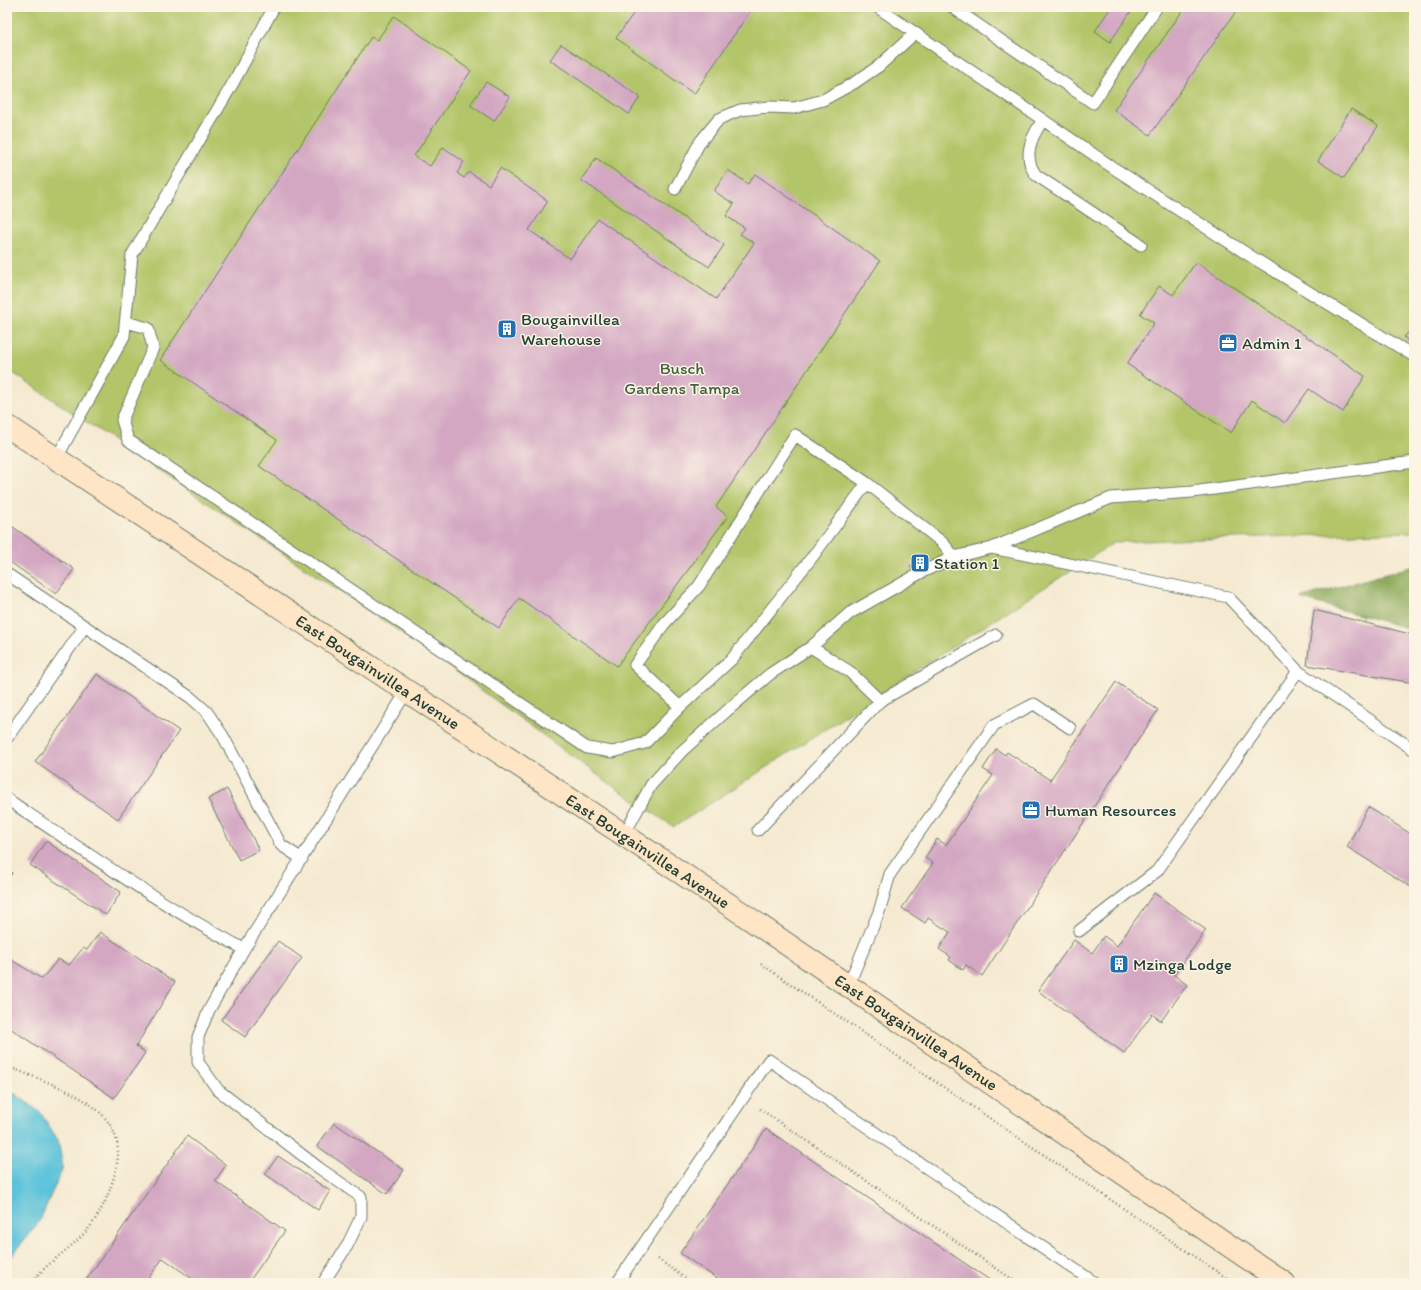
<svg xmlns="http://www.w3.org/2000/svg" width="1421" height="1290" viewBox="0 0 1421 1290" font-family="Itim,sans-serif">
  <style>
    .green { fill: #b2c568; stroke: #68814e }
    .forest { fill: #8daa5c; stroke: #567448 }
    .water { fill: #5dc3da; stroke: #3e8087 }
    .building { fill: #d3a7c2 }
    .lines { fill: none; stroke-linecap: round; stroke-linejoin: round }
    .lane-casing { stroke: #6a7a6b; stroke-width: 13 }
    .secondary-casing { stroke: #6a7a6b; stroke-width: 24 }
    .path { stroke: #6a7a6b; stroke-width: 2.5; stroke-dasharray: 1 3; stroke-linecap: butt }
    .lane { stroke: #fff; stroke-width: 11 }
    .secondary { stroke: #fde5c5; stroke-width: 22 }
    .labels { text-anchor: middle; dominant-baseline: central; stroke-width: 3; stroke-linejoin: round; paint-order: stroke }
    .poi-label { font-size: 17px; fill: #1f3d34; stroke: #fcf5e5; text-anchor: start }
    .park-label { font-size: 17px; fill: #445f41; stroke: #fcf5e5 }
    .street-label { font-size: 17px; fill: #1f3d34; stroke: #fcf5e5 }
  </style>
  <rect width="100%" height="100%" fill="#fcf5e5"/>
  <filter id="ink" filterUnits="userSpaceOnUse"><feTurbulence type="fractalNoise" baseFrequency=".025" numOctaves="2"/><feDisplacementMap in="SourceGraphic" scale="8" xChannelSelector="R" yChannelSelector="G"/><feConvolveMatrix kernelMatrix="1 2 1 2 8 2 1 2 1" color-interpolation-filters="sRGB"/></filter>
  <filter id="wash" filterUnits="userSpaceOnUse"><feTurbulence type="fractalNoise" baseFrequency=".012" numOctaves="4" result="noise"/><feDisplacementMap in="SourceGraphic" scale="16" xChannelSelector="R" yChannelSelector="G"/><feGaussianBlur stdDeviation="0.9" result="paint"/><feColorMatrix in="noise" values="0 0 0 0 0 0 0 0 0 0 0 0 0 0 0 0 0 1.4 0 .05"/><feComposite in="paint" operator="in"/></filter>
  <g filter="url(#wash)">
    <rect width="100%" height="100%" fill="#f5ead1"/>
    <!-- green -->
    <path class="green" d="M7,7H1414V532L1115,542L674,827L610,784L420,645L7,369Z"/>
    <!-- forest -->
    <path class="forest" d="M1414,566V630L1299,598Z"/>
    <!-- water -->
    <path class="water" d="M7,1088L40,1112L58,1140L63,1167L40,1220L7,1262Z"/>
    <g id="blocks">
      <!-- building -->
      <path class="building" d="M638,7H753L694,94L616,38Z
        M1111,7H1134L1110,42L1095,31Z
        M1185,7H1239L1150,135L1114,110Z
        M394,16L471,71L414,156L430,166L443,147L464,162L457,173L464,178L469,172L489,185L500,168L548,201L529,230L570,259L598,219L716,299L754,243L740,234L745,228L726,216L734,204L714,191L728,170L748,184L755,174L880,261L716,507L728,516L617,666L519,598L499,628L259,466L277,440L160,360L371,37L377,40Z
        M561,44L640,97L629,114L550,60Z
        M486,82L510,97L494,121L470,105Z
        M1351,109L1378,126L1344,178L1318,161Z
        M596,158L724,245L709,267L581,180Z
        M1196,262L1365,376L1343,412L1309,389L1285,423L1252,400L1231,433L1127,364L1154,323L1140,314L1159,286L1173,295Z
        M1414,327V346L1404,337Z
        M7,523L74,569L56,594L7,560Z
        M922,560L925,566L913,571L910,566Z
        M1314,610L1414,635V683L1307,665Z
        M97,674L179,731L118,819L35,762Z
        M1116,682L1158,710L982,976L966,965L963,970L949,960L951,957L939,949L950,932L928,918L925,923L902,908L933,863L925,858L937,839L946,845L993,775L983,769L996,749L1005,755L1007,752L1050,780Z
        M227,789L259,850L239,860L208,799Z
        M1368,807L1414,836V889L1347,847Z
        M46,841L121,892L106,915L30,865Z
        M7,869L12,873L7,882Z
        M1154,893L1206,930L1174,975L1187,985L1161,1021L1152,1014L1124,1053L1038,991L1074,940L1092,953L1104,936L1117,946Z
        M100,932L175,982L136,1046L145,1053L114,1098L7,1026V957L42,979L58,959L69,965L83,948L87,950Z
        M278,941L302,958L245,1037L221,1020Z
        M334,1123L404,1170L387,1194L317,1146Z
        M766,1129L994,1283H723L680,1253Z
        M187,1136L226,1165L215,1181L285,1231L248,1283H198L163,1258L145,1283H84Z
        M278,1156L330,1191L318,1210L265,1174Z"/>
    </g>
  </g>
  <g filter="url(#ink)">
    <use href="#blocks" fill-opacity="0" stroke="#6a7a6b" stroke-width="1"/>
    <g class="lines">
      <defs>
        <path id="lane" d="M877,7L1115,169L1255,259L1414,356
          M952,7L1093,103L1157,7
          M1043,120C1031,137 1022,157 1036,175L1141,245
          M675,189L700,142L719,119L740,110L769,107L794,108L823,100L854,83L879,66L915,33
          M126,322L148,328L153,348L122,420L128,440L587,748L613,752L645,743L680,707L732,659L813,556L867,483
          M56,459L124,336L132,255L233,83L274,7
          M992,548L1228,597L1298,671L1157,871L1079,931
          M7,574L190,697L207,712L223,736L281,845L302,859
          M1298,671L1414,750
          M880,701L996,635
          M680,707L635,665L664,624L699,586L795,435L867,483L943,543L954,557
          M7,738L85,626
          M7,799C85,852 161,905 244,949
          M758,830L880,701L850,672L811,647
          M624,835L651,785L682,751L729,709L770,674L811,647L850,613L922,572L954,557L992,548L1111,498L1192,492L1414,462
          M848,986L879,912L890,874L994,725L1034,704L1070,728
          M323,1283L347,1246L361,1217V1197L319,1168L218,1090L198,1062V1037L209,1010L244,949L407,691
          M617,1283L769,1060L1095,1283"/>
        <g id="secondary">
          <path id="s1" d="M7,426L731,906L1284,1283"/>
        </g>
      </defs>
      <!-- lane casing -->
      <use href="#lane" class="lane-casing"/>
      <!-- secondary casing -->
      <use href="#secondary" class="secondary-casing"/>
      <!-- path -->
      <path class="path" d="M426,8L428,7
        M761,964L1234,1283
        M7,1066C55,1087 134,1104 115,1173C110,1192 101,1213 89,1228C72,1249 47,1261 32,1283
        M760,1109L1018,1283
        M658,1259L692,1283"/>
      <!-- lane -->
      <use href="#lane" class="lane"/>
      <!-- secondary -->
      <use href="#secondary" class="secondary"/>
    </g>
  </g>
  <!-- icons -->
  <defs>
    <symbol id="building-square" viewBox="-11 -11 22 22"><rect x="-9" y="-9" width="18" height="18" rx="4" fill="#1f6fb2" stroke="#fcf5e5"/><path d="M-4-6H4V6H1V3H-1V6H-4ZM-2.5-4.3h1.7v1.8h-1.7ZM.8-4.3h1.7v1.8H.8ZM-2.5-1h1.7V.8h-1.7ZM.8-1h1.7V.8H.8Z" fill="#fff"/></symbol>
    <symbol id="office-square" viewBox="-11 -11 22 22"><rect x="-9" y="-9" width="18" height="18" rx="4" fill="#1f6fb2" stroke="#fcf5e5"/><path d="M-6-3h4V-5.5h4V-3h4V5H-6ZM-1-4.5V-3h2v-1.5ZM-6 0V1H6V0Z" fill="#fff"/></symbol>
  </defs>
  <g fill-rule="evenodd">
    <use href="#building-square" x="496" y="318" width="22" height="22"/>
    <use href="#office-square" x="1217" y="332" width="22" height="22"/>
    <use href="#building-square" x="909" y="552" width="22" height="22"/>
    <use href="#office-square" x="1020" y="799" width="22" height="22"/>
    <use href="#building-square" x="1108" y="953" width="22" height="22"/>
  </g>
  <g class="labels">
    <!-- poi labels -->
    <g class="poi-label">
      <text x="521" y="319">Bougainvillea<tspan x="521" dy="20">Warehouse</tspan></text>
      <text x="1242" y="343">Admin 1</text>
      <text x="934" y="563">Station 1</text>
      <text x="1045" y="810">Human Resources</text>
      <text x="1133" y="964">Mzinga Lodge</text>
    </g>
    <!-- park labels -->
    <g class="park-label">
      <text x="682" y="368">Busch<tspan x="682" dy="20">Gardens Tampa</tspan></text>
    </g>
    <!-- street labels -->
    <g class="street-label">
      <text stroke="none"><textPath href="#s1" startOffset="445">East Bougainvillea Avenue</textPath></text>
      <text stroke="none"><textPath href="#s1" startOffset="769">East Bougainvillea Avenue</textPath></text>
      <text stroke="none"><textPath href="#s1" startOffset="1093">East Bougainvillea Avenue</textPath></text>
    </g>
  </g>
  <!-- margin -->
  <rect width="1421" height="1290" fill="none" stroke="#fcf5e5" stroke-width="24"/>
</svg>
